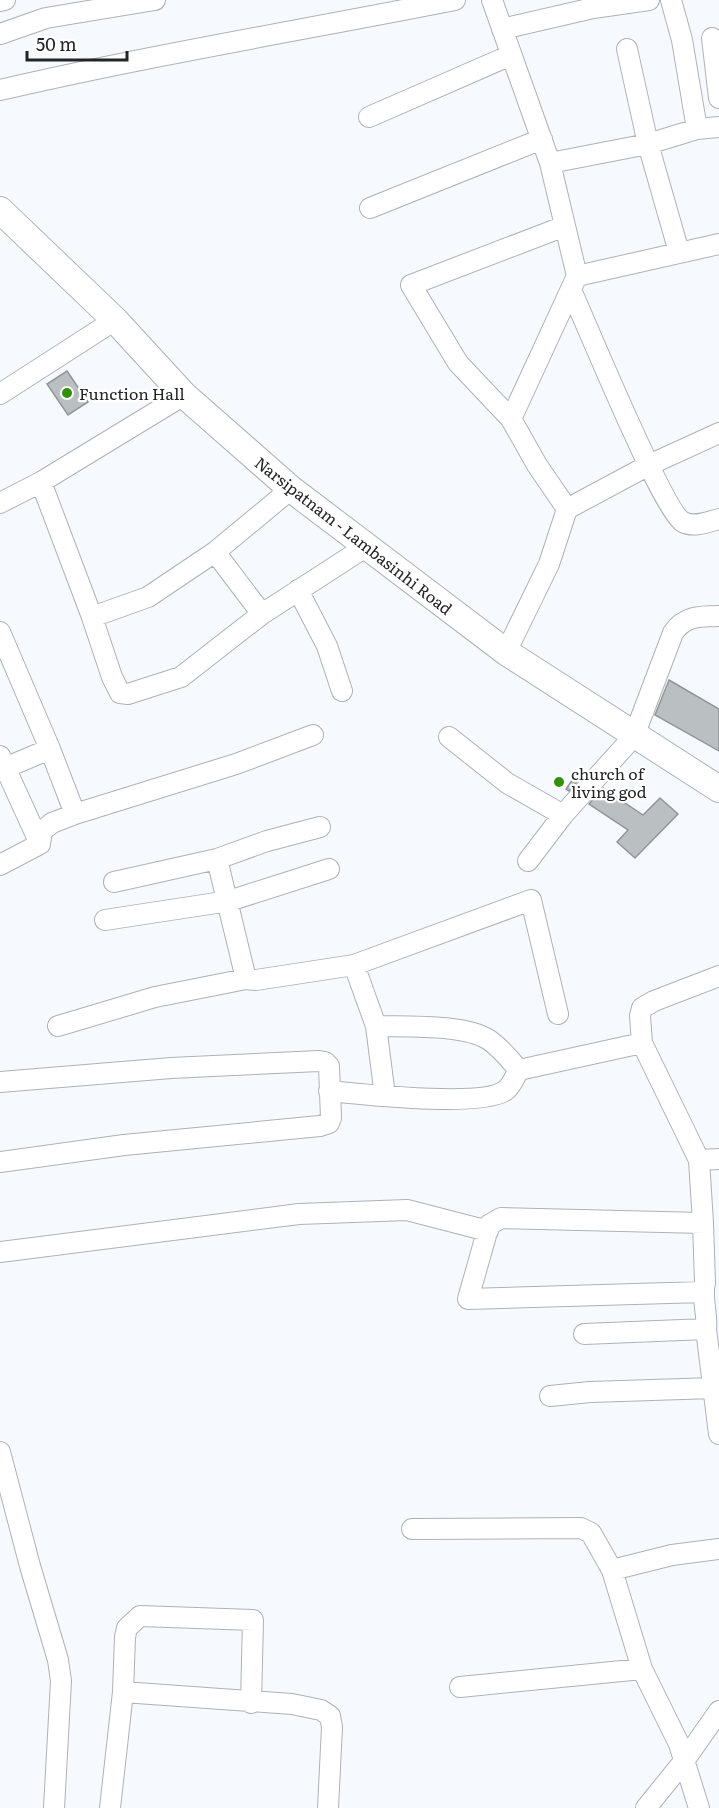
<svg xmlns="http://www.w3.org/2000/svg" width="719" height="1808" viewBox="0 0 719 1808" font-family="Literata,serif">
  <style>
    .building { fill: #bac0c2; stroke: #919698; stroke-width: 1.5 }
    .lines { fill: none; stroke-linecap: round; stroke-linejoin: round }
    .minor-casing { stroke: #aeb2b5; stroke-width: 22 }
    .major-casing { stroke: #aeb2b5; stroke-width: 28 }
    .minor { stroke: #fff; stroke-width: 20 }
    .major { stroke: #fff; stroke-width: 26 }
    .poi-dot { fill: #32910b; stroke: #fff; stroke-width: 2 }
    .labels { text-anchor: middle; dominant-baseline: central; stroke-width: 4.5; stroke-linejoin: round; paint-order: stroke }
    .poi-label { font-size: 16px; fill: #232425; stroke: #fff; text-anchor: start }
    .street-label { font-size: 16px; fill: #232425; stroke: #fff }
  </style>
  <rect width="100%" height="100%" fill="#f6fafe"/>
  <!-- building -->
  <path class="building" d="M67,371L88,402L68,415L47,384Z
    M669,680L719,709V751L655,715Z
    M578,772L583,775L569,791L566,789Z
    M603,788L643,815L660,798L678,814L635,858L617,842L628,830L589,804Z"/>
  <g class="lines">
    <defs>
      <path id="minor" d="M492,0L550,163L577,276L511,419L537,465L567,509L549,564L506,652
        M671,0L682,40L697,129
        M0,1L5,0
        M502,29L593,8L649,0
        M0,34L46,18L155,0
        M712,38L719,98
        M627,49L648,144L679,252
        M0,90C151,55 303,30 455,0
        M369,117L511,55
        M550,163L648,144L697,129L719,127
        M370,208L542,139
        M577,276L719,244
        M571,290C586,323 663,511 683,522C694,528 708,522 719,519
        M0,394L115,320
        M511,419L458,363L411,285L565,226
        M41,482L92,617L112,677L120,693L128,694L181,677L262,614L367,546
        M0,503L41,482L184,395
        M567,509L649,465L719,433
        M215,552L262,614
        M298,590L327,646L342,691
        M92,617L148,597L215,552L291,489
        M0,632L50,749L75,814
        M449,737L507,783L563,815
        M0,756L40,844L0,865
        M0,770L50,749
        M40,844L42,831L52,823L75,814L236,764L313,735
        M217,859L246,979
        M528,861L563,815L634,736L673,633C684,616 700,616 719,616
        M114,882L217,859L267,841L320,827
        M105,920L229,901L329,869
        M354,965L376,1026L385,1096
        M58,1026L155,997L246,979L256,980L354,965L531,900L558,1014
        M376,1026C406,1027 465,1024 489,1040C501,1048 510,1060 519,1070
        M642,1043L699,1160L703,1223L501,1218L489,1225L468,1299L703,1292
        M0,1082L171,1068L319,1061L325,1062L329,1066L331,1118L329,1123L320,1126L124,1145L0,1162
        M329,1091C361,1094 484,1108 506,1090C512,1085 515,1076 519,1070L642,1043L640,1016L642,1008L654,1001L719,976
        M699,1160L719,1159
        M703,1223L705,1283C701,1298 708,1313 706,1329L719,1434
        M0,1252L299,1214L407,1210L488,1231
        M584,1334L706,1329
        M550,1396L590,1392L714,1388
        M0,1452L30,1566L58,1660L61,1681L54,1808
        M412,1529L581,1528L591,1533L612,1570L642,1669L679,1744L699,1808
        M612,1570L672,1555L719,1549
        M460,1687L642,1669
        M123,1692L292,1704L321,1710L330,1716L332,1727L328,1808
        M110,1808L123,1692L125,1637L127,1628L140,1616L253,1620L251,1703
        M646,1808L684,1761L719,1711"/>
      <path id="major" d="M0,210L115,320L184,395L291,489L506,652L719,789"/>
    </defs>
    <!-- minor casing -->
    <use href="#minor" class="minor-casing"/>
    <!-- major casing -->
    <use href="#major" class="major-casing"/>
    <!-- minor -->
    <use href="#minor" class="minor"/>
    <!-- major -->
    <use href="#major" class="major"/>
  </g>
  <!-- markers -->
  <g class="poi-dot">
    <circle cx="67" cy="393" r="6"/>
    <circle cx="559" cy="782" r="6"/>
  </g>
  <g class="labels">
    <!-- poi labels -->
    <g class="poi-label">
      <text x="79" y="393">Function Hall</text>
      <text x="571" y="773">church of<tspan x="571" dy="18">living god</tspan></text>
    </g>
    <!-- street labels -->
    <g class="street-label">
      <text transform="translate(354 535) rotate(38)">Narsipatnam - Lambasinhi Road</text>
    </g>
  </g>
  <!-- scale -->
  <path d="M27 51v9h100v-9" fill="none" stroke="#232425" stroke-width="3"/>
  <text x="36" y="51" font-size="18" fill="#232425" stroke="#ffffff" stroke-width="4.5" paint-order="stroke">50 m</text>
</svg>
